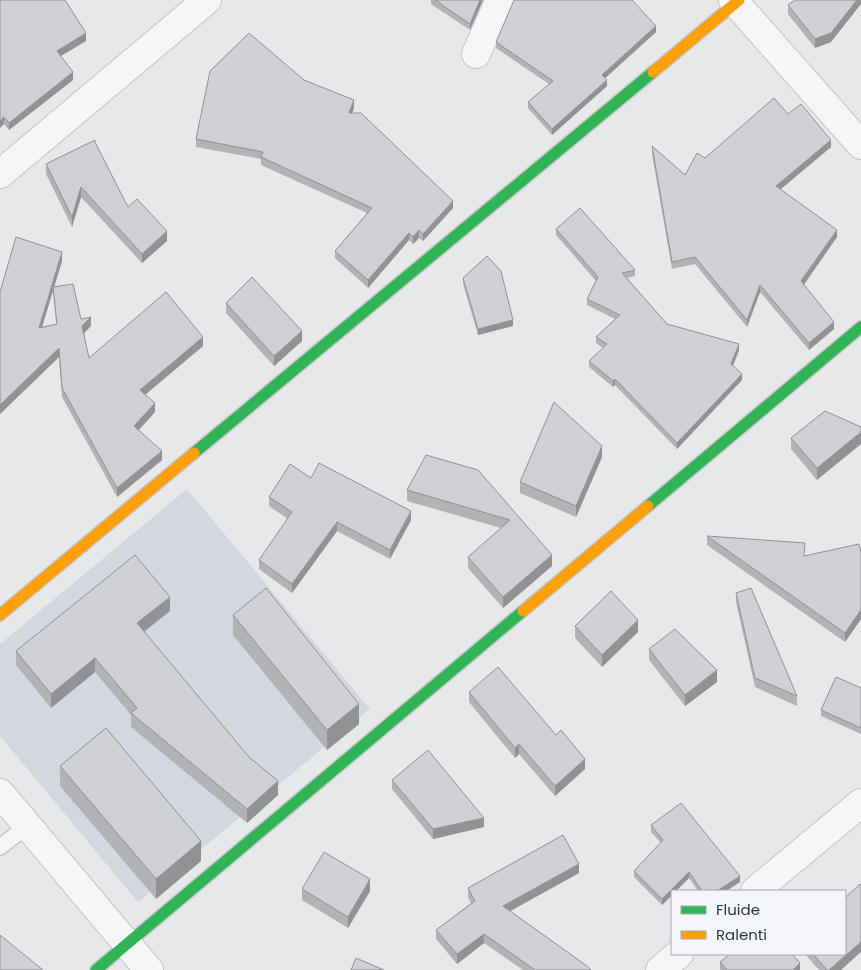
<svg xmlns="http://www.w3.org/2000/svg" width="861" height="970" viewBox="0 0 861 970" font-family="Poppins,sans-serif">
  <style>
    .built { fill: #d4d7dd }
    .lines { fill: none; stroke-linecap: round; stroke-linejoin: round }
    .lane-casing { stroke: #c4c6c8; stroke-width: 18 }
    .street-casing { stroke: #c4c6c8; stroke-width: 30 }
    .fast-casing { stroke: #c4c6c8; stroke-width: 14 }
    .slow-casing { stroke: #c4c6c8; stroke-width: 14 }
    .lane { stroke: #f5f6f7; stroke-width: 15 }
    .street { stroke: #f5f6f7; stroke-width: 28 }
    .fast { stroke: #30b455; stroke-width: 11 }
    .slow { stroke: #ff9f0a; stroke-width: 11 }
    .wall { fill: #b1b3b5; fill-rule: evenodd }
    .shaded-wall { fill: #909294 }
    .building { fill: #ced0d3; stroke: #909294 }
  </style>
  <rect width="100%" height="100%" fill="#e6e8ea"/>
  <!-- built -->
  <path class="built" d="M187,489L370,709L138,902L0,736V644Z"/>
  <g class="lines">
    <defs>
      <path id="lane" d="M0,847L27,826"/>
      <path id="street" d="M733,0L861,145
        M476,54L500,0
        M0,174L207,0
        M0,793L149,970
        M755,891L861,803
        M660,970L679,954"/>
      <path id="fast" d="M194,453L653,72
        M648,506L861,327
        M96,970L523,611"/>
      <path id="slow" d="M653,72L739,0
        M523,611L648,506
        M0,615L194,453"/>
    </defs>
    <!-- lane casing -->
    <use href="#lane" class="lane-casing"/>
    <!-- street casing -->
    <use href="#street" class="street-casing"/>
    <!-- fast casing -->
    <use href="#fast" class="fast-casing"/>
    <!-- slow casing -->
    <use href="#slow" class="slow-casing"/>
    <!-- lane -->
    <use href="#lane" class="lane"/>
    <!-- street -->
    <use href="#street" class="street"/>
    <!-- fast -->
    <use href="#fast" class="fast"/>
    <!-- slow -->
    <use href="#slow" class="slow"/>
  </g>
  <!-- wall -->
  <path class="wall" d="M0,0L86,41L61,56L73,80L9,130L4,124L0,128Z
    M431,0H483L470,30L431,4Z
    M788,5L831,42L815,48L788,14Z
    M656,32L605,78L607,86L552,135L528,108V102L549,84L496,48V42Z
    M304,80L354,108L352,113L453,208L423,241L419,238L413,244L409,240L368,288L335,258V251L367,213L261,165V159L196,147V139Z
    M788,114L831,147L781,189L837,237L804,285L834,329L809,350L760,292L747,327L695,264L672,269L652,154V146L685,175L705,158Z
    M95,143L128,207L167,241L142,263L81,197L72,227L46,174V164Z
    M556,229L635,270V276L627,278L667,324L739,350L733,366L742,380L677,449L615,385L613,387L589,367V361L603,348L596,343V337L615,319L587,305V299L596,281L556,235Z
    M62,261L54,287L81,319L91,326L84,333L89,358L203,346L145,395L155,412L139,430L162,460L117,497L62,397L59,357L0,414V292ZM53,289L56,324L42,327Z
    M463,278L513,326L478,335L463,284Z
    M226,303L302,341L274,366L226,313Z
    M825,411L817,480L791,449V438Z
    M602,457L576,517L520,493V482Z
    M478,470L552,566L503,608L468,568V557L501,528L407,501V490Z
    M311,478L411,520L390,559L337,531L292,593L259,569V560L288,519L269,506V497Z
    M707,536L805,556L861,552V619L845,642L707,545Z
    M736,593L797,696V706L755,687L736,602Z
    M170,611L144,632L278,795L247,823L131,727V715L95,672L51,708L16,665V651Z
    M233,615L359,724L327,750L233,635Z
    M575,626L638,632L602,667L575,638Z
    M649,649L717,682L685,706L649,660Z
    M861,688V734L821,716V710Z
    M469,692L556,735L585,769L555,796L519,754L515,758L469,702Z
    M60,766L201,861L156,899L60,786Z
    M392,780L484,827L433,839L392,789Z
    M651,825L740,882L726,891H698L689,878L676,891H672V895L662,905L634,877V871L661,843L651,832Z
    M579,873L510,911L591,970H523L484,943L457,964L436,939V930L471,903L468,897V888Z
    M302,889L370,891L348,928L302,900Z
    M805,954H845L841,970H819Z
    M720,962L800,970H720Z"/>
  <!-- shaded-wall -->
  <path class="shaded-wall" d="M480,0H483L470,30V24Z
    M857,0H861V4L831,42L815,48V39Z
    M656,26V32L602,81V75Z
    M86,33V41L57,58V51Z
    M73,72V80L9,130V123Z
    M607,80V86L552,135V129Z
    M354,100V108L349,121V113Z
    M4,117V124L0,128V121Z
    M831,140V147L776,193V186Z
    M81,187V197L72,227V217Z
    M453,201V208L423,241V234Z
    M419,230V238L413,244V237Z
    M837,230V237L801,288V281Z
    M167,231V241L142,263V254Z
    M409,233V240L368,288V280Z
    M62,252V261L39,337V328Z
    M760,285V292L747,327V320Z
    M91,317V326L82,335V326Z
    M513,320V326L478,335V329Z
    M834,322V329L809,350V343Z
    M302,331V341L274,366V356Z
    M203,337V346L140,399V390Z
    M739,344V350L731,370V364Z
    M59,348V357L0,414V405Z
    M742,374V380L677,449V443Z
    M615,379V385L613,387V381Z
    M155,403V412L134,435V426Z
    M861,432V444L817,480V468Z
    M602,446V457L576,517V506Z
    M162,451V460L117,497V488Z
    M411,511V520L390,559V550Z
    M337,522V531L292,593V584Z
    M552,555V566L503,608V597Z
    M170,597V611L137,637V623Z
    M861,610V619L845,642V633Z
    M638,620V632L602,667V655Z
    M95,658V672L51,708V694Z
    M717,670V682L685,706V695Z
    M359,704V724L327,750V730Z
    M519,744V754L515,758V748Z
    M585,759V769L555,796V786Z
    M278,781V795L247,823V809Z
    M484,818V827L433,839V829Z
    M201,841V861L156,899V879Z
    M579,864V873L503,915V906Z
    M689,872V878L676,891H672V895L662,905V899Z
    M740,876V882L726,891H717Z
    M370,879V891L348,928V917Z
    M484,934V943L457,964V954Z
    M861,942V952L841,970H829Z
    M800,963V970H793Z"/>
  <!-- building -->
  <path class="building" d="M0,0H65L86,33L57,51L73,72L9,123L4,117L0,121Z
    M435,0H480L470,24Z
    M514,0H632L656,26L602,75L607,80L552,129L528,102L553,81L496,42Z
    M795,0H857L831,33L815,39L788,5Z
    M249,33L304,80L354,100L349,113H361L453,201L423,234L419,230L413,237L409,233L368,280L335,251L372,208L261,157L263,152L196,139L210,71Z
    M774,98L788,114L801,104L831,140L776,186L837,230L801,281L834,322L809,343L760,285L747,320L695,257L672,262L652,146L685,175L697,153L705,158Z
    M95,140V142L128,207L137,199L167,231L142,254L81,187L72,217L46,164Z
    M580,208L635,270L622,273L667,324L739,344L731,364L742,374L677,443L615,379L613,381L589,361L607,344L596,337L620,315L587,299L598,277L556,229Z
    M16,237L62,252L39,328L57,324L53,287L73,284L81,319L91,317L82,326L89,358L166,292L203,337L140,390L155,403L134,426L162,451L117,488L62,388L59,348L0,405V292Z
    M487,256L501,271L513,320L478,329L463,278Z
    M252,277L302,331L274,356L226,303Z
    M554,402L602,446L576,506L520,482Z
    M825,411L861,427V432L817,468L791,438Z
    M426,455L478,470L552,555L503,597L468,557L510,520L407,490Z
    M319,463L411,511L390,550L337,522L292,584L259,560L292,512L269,497L290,464L311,478Z
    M707,536L805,543L804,556L859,544L861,552V610L845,633Z
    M135,555L170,597L137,623L249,757L278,781L247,809L131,713L137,708L95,658L51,694L16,651Z
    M266,588L359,704L327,730L233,615Z
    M751,588L797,696L755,678L736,593Z
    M611,591L638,620L602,655L575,626Z
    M675,629L717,670L685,695L649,649Z
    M498,667L556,735L561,730L585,759L555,786L519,744L515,748L469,692Z
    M836,677L861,688V728L821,710Z
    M106,728L201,841L156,879L60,766Z
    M428,750L484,818L433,829L392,780Z
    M681,803L740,876L717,891H702L689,872L662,899L634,871L663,840L651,825Z
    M563,835L579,864L503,906L587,966L591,970H535L484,934L457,954L436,930L475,901L468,888Z
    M324,852L370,879L348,917L302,889Z
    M860,884L861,885V942L829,970H827L813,954H845V898Z
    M0,935L43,970H0Z
    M730,954H792L800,963L793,970H727L720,962Z
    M356,958L384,970H351Z"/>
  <!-- legend -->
  <rect x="671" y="890" width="175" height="65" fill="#f4f6f9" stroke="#a4a8b1"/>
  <rect x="681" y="906" width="25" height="8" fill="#30b455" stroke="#a4a8b1"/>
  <text x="716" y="915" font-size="15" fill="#2b3445">Fluide</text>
  <rect x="681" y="931" width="25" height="8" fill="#ff9f0a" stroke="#a4a8b1"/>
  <text x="716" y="940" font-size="15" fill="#2b3445">Ralenti</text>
</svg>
